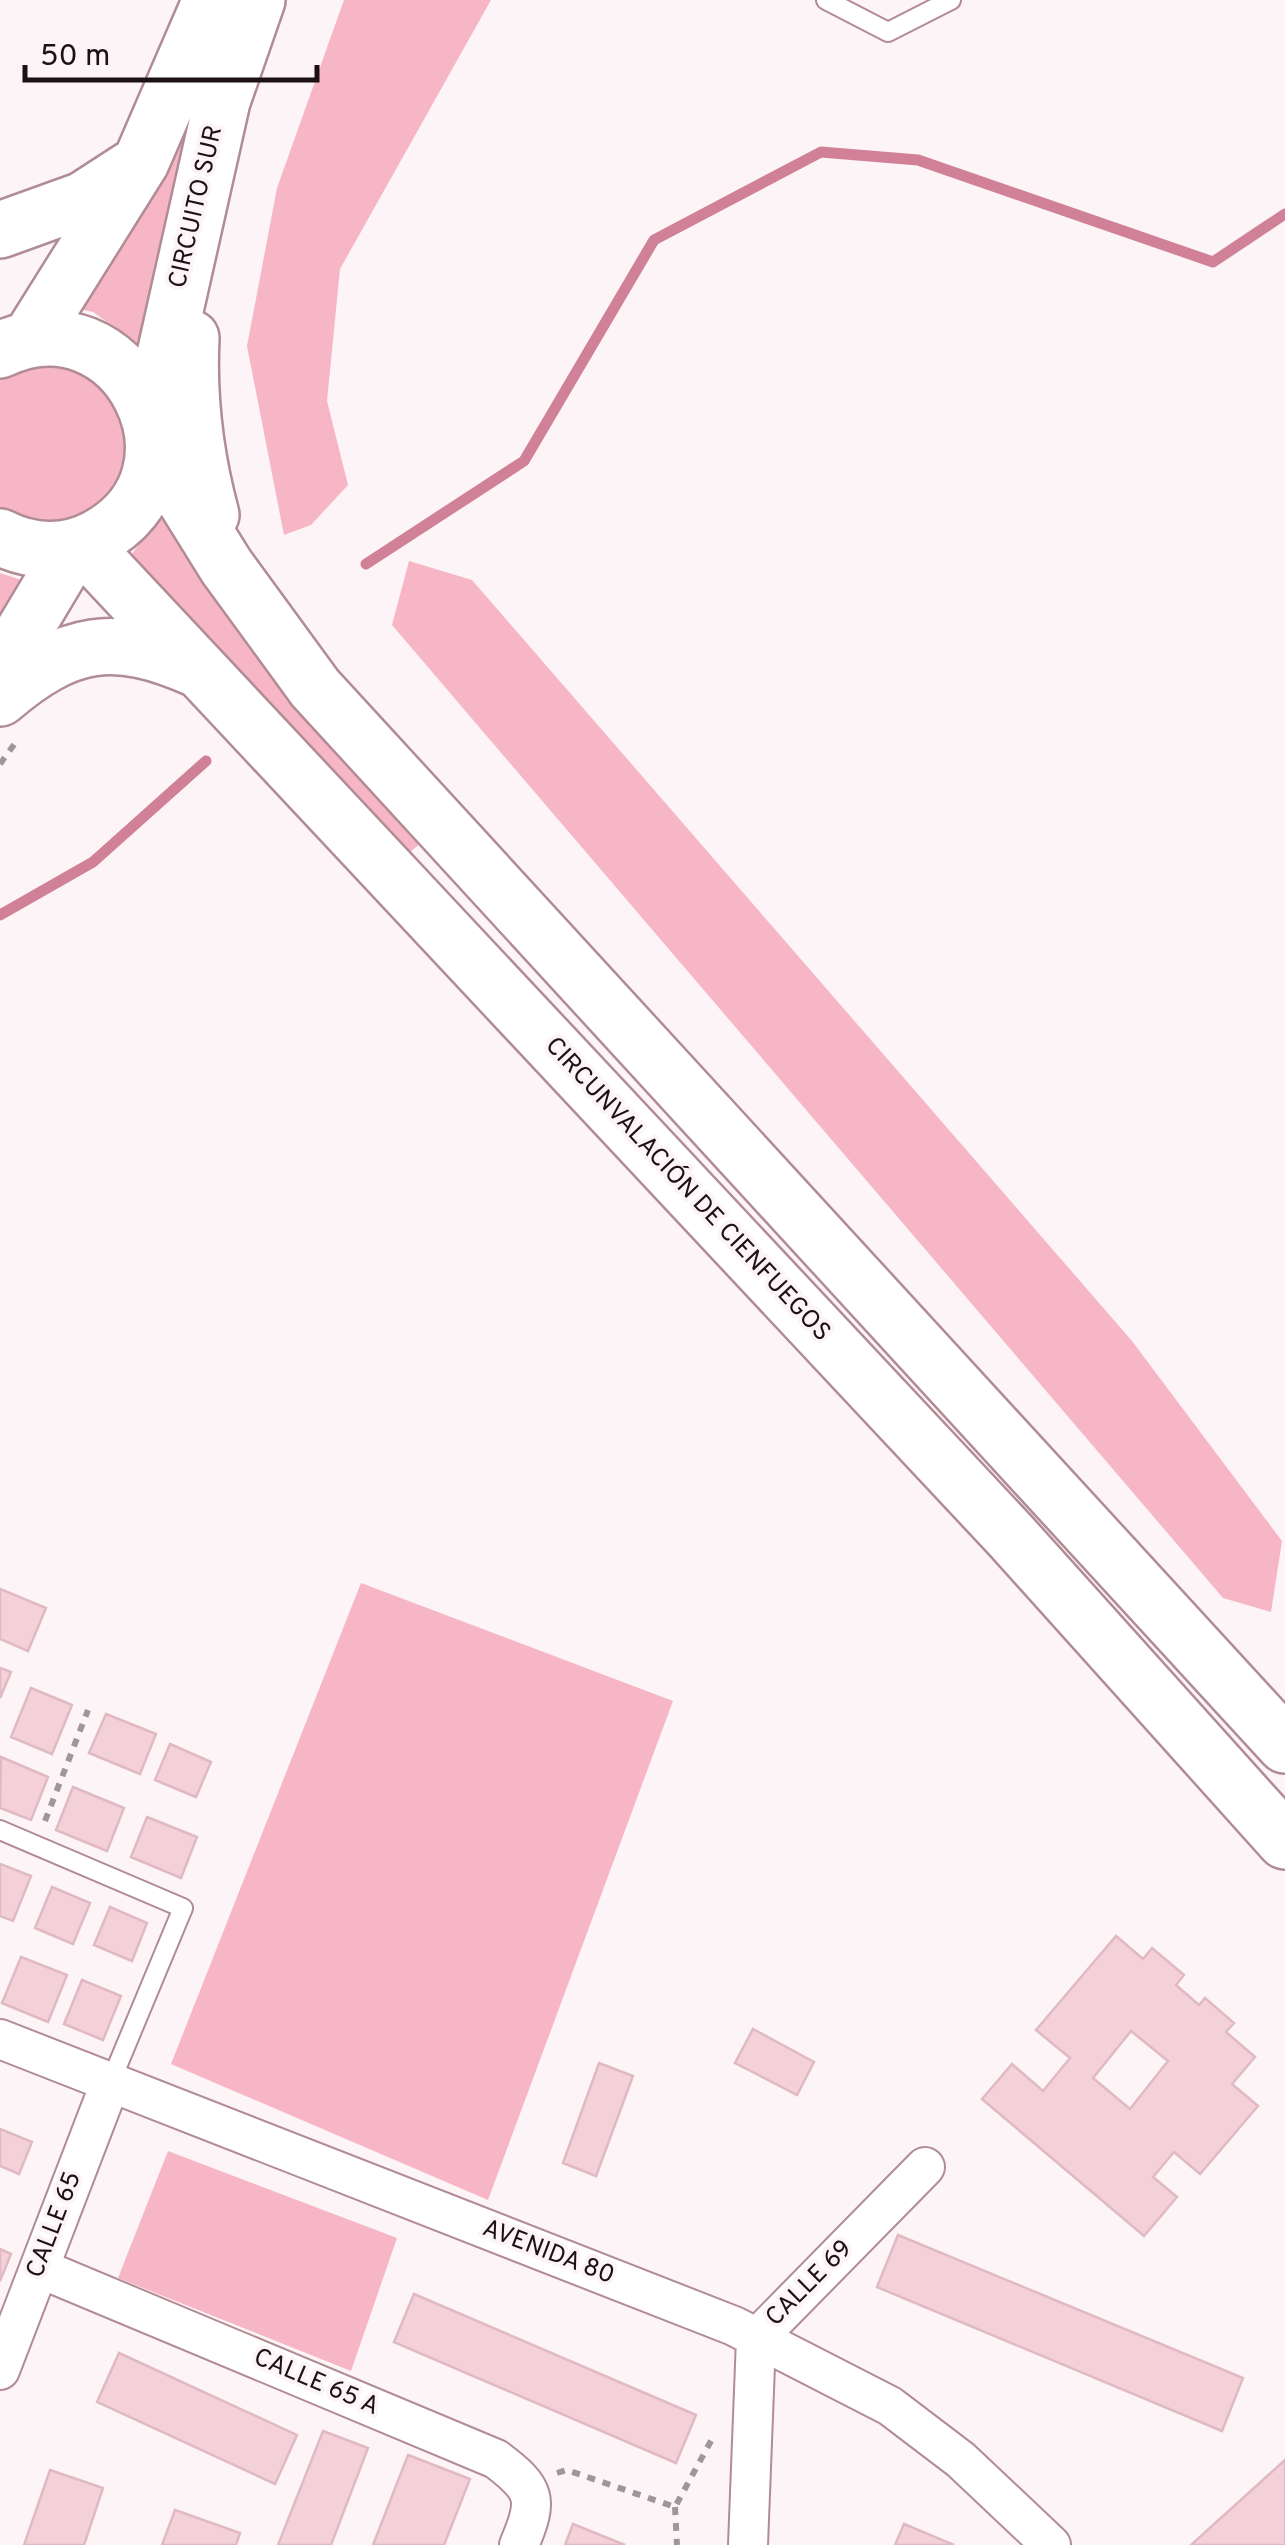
<svg xmlns="http://www.w3.org/2000/svg" width="1285" height="2545" viewBox="0 0 1285 2545" font-family="Overpass,sans-serif">
  <style>
    .green { fill: #f6b6c6 }
    .lines { fill: none; stroke-linecap: round; stroke-linejoin: round }
    .stream { stroke: #d08197; stroke-width: 11 }
    .building { fill: #f4d1d9; stroke: #e0b9c2; stroke-width: 2.5; fill-rule: evenodd }
    .service-casing { stroke: #b18c95; stroke-width: 22 }
    .minor-casing { stroke: #b18c95; stroke-width: 42 }
    .primary-casing { stroke: #b18c95; stroke-width: 60 }
    .trunk-casing { stroke: #b18c95; stroke-width: 60 }
    .path { stroke: #a09698; stroke-width: 6; stroke-dasharray: 8 8; stroke-linecap: butt }
    .service { stroke: #fff; stroke-width: 18 }
    .minor { stroke: #fff; stroke-width: 38 }
    .primary { stroke: #fff; stroke-width: 55 }
    .trunk { stroke: #fff; stroke-width: 55 }
    .labels { text-anchor: middle; dominant-baseline: central; stroke-width: 8; stroke-linejoin: round; paint-order: stroke }
    .street-label { font-size: 25px; fill: #1e1114; stroke: #fcf4f6 }
  </style>
  <rect width="100%" height="100%" fill="#fcf4f6"/>
  <!-- green -->
  <path class="green" d="M344,0H491L340,269L327,401L348,485L311,525L284,535L247,346L277,188Z
    M199,82L144,349L93,312L65,306Z
    M33,363C48,366 74,364 87,372C92,375 98,384 103,389C170,461 92,557 0,507V379Z
    M168,506L424,840L408,854L216,648L119,571Z
    M409,561L472,580L1132,1341L1282,1541L1271,1612L1223,1598L392,625Z
    M0,573L34,584L0,636Z
    M361,1583L673,1701L488,2200L171,2064Z
    M168,2151L397,2238L351,2371L118,2278Z"/>
  <g class="lines">
    <!-- stream -->
    <path class="stream" d="M366,564L524,461L654,240L821,152L918,160L1213,262L1285,214
      M0,915L93,862L206,761"/>
  </g>
  <!-- building -->
  <path class="building" d="M0,1589L46,1608L28,1651L0,1639Z
    M0,1668L11,1672L0,1698Z
    M31,1688L72,1705L52,1754L11,1737Z
    M106,1714L156,1734L140,1774L89,1753Z
    M170,1744L211,1762L196,1797L155,1780Z
    M1,1757L48,1777L31,1820L0,1808Z
    M73,1787L124,1808L107,1851L56,1830Z
    M147,1817L197,1837L181,1878L131,1857Z
    M0,1864L31,1876L13,1921L0,1916Z
    M52,1887L90,1903L73,1944L35,1928Z
    M110,1907L147,1923L132,1961L94,1945Z
    M1116,1936L1143,1959L1152,1948L1184,1975L1176,1985L1199,2005L1205,1998L1234,2023L1226,2032L1255,2057L1232,2084L1258,2106L1200,2174L1174,2152L1153,2177L1177,2197L1144,2236L982,2099L1012,2064L1043,2091L1070,2058L1036,2030ZM1131,2031L1168,2061L1130,2109L1093,2078Z
    M21,1957L67,1975L48,2022L2,2003Z
    M82,1980L121,1996L103,2040L64,2024Z
    M753,2029L814,2062L797,2095L735,2063Z
    M599,2063L633,2076L596,2176L563,2163Z
    M0,2129L32,2142L19,2174L0,2166Z
    M898,2235L1243,2378L1222,2431L877,2287Z
    M0,2249L11,2254L0,2281Z
    M414,2294L696,2415L676,2463L394,2342Z
    M119,2353L297,2435L275,2484L97,2402Z
    M323,2431L368,2448L331,2545H278Z
    M408,2455L470,2479L444,2545H373Z
    M1285,2460V2545H1191Z
    M50,2470L103,2488L84,2545H24Z
    M175,2510L240,2533L236,2545H162Z
    M573,2524L625,2545H565Z
    M904,2524L954,2545H895Z"/>
  <g class="lines">
    <defs>
      <path id="service" d="M826,0L888,32L951,0
        M0,1830L183,1908L111,2081"/>
      <path id="minor" d="M0,2039L734,2326L890,2406L961,2460L1051,2545
        M39,2268L496,2459C536,2489 539,2499 519,2545
        M0,2370L111,2081
        M748,2545L756,2339L925,2167"/>
      <path id="primary" d="M0,671L74,547"/>
      <path id="trunk" d="M0,230L83,200L134,167
        M191,338C188,399 195,456 211,515
        M30,339L141,162L211,0
        M0,350C126,290 218,474 96,538C66,554 31,553 0,537
        M151,417L222,101L257,0
        M154,450L226,566L315,688L1285,1745
        M83,545L1010,1535L1285,1841
        M0,698C68,640 114,632 197,669"/>
    </defs>
    <!-- service casing -->
    <use href="#service" class="service-casing"/>
    <!-- minor casing -->
    <use href="#minor" class="minor-casing"/>
    <!-- primary casing -->
    <use href="#primary" class="primary-casing"/>
    <!-- trunk casing -->
    <use href="#trunk" class="trunk-casing"/>
    <!-- path -->
    <path class="path" d="M0,764L16,742
      M45,1821L88,1710
      M557,2473L567,2470L675,2507L712,2439
      M675,2507L677,2545"/>
    <!-- service -->
    <use href="#service" class="service"/>
    <!-- minor -->
    <use href="#minor" class="minor"/>
    <!-- primary -->
    <use href="#primary" class="primary"/>
    <!-- trunk -->
    <use href="#trunk" class="trunk"/>
  </g>
  <g class="labels">
    <!-- street labels -->
    <g class="street-label">
      <text transform="translate(197 207) rotate(-77)">CIRCUITO SUR</text>
      <text transform="translate(687 1190) rotate(47)">CIRCUNVALACIÓN DE CIENFUEGOS</text>
      <text transform="translate(55 2225) rotate(-69)">CALLE 65</text>
      <text transform="translate(548 2253) rotate(21)">AVENIDA 80</text>
      <text transform="translate(810 2284) rotate(-45)">CALLE 69</text>
      <text transform="translate(316 2383) rotate(23)">CALLE 65 A</text>
    </g>
  </g>
  <!-- scale -->
  <path d="M25 65v15h292v-15" fill="none" stroke="#1e1114" stroke-width="5"/>
  <text x="40" y="65" font-size="30" fill="#1e1114" stroke="#fcf4f6" stroke-width="8" paint-order="stroke">50 m</text>
</svg>
